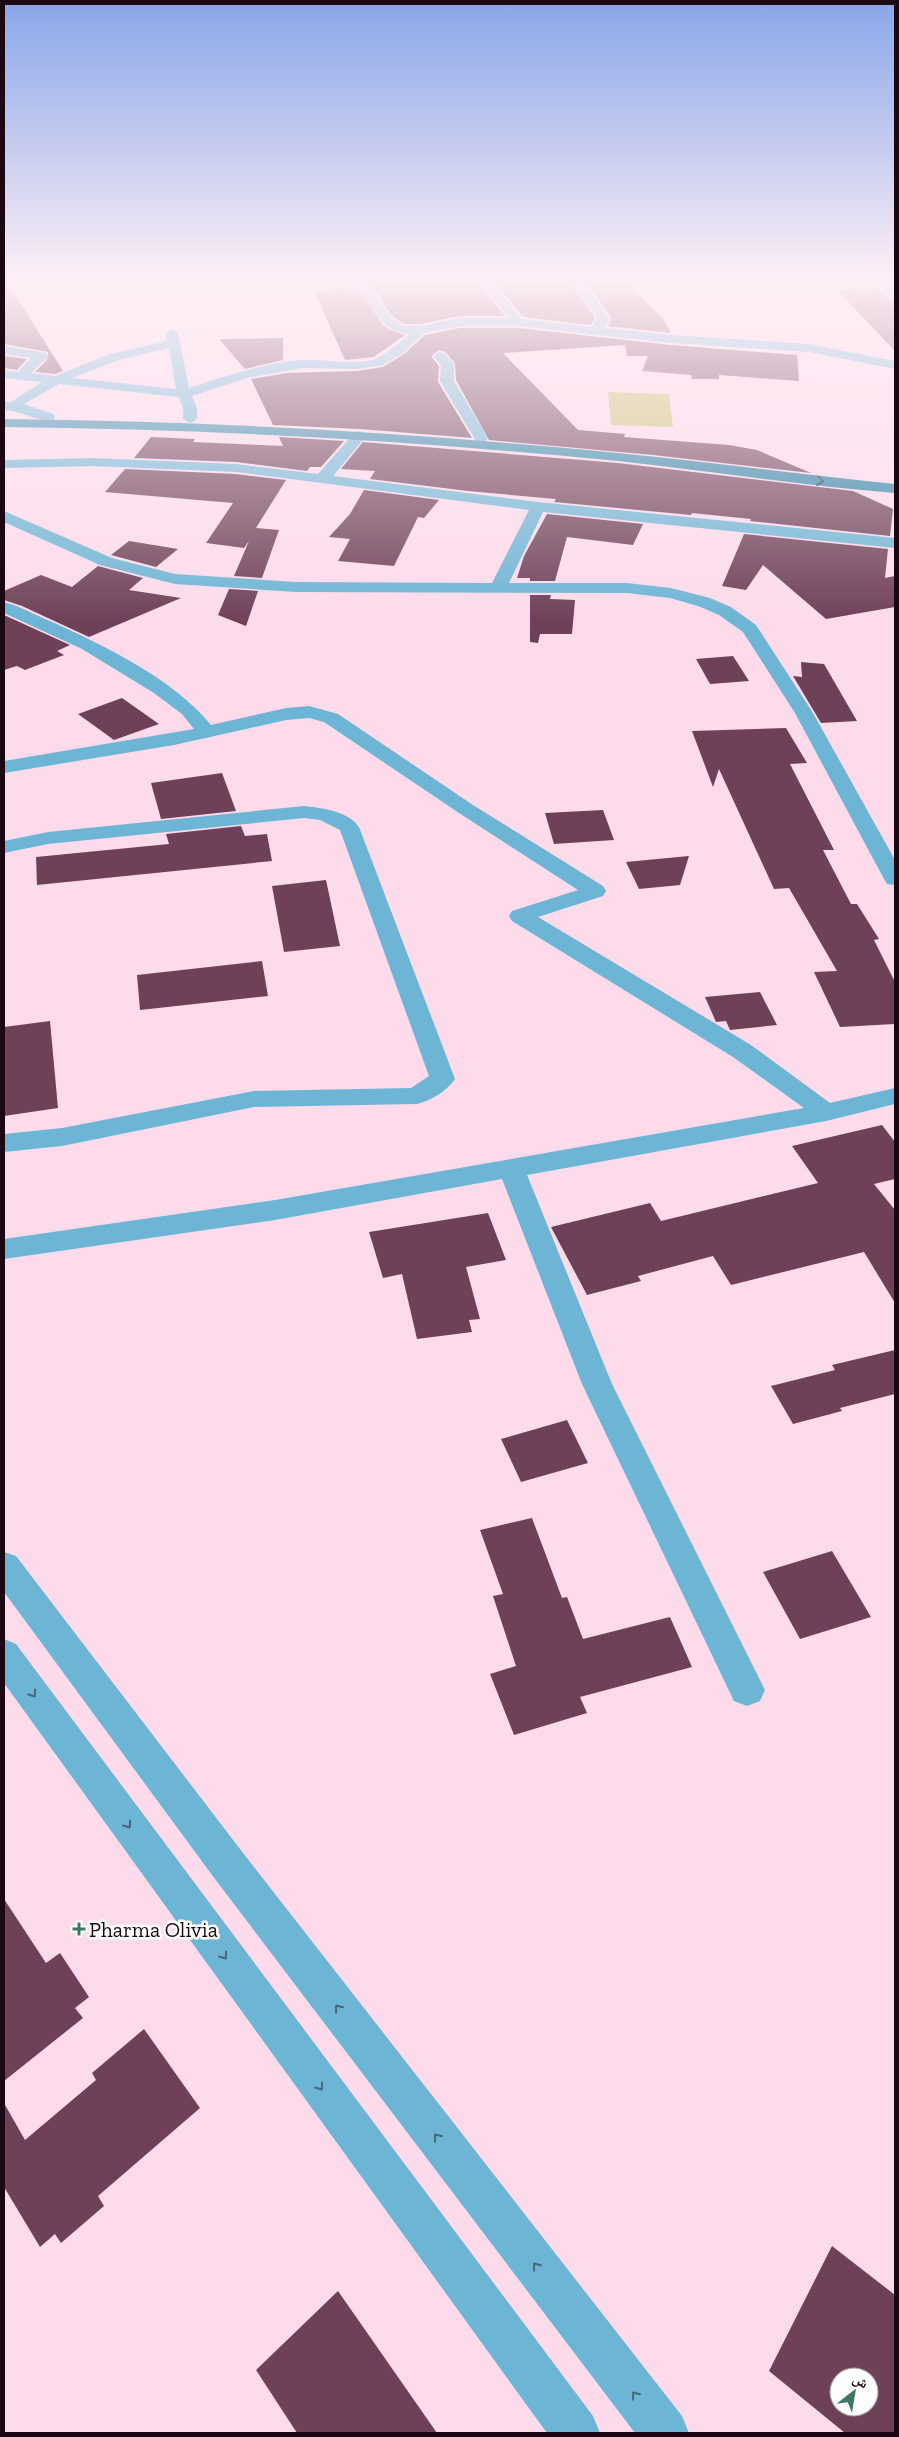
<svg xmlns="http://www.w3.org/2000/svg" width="899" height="2437" viewBox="0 0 899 2437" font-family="'Zilla Slab','Noto Naskh Arabic',serif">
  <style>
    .green { fill: #c4c269 }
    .building { fill: #6f4159; fill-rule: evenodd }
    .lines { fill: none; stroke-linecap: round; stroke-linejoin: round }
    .minor { fill: #6cb5d4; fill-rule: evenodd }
    .major { fill: #2782a4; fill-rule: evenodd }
    .oneway { stroke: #20394c }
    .oneway2 { stroke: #48677d }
    .poi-dot { fill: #3c7862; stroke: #fff; stroke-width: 2 }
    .labels { text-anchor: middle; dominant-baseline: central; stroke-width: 5; stroke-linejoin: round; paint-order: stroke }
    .near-poi-label { font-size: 21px; fill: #1b0812; stroke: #fff; text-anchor: start }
  </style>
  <rect width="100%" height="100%" fill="#fddbeb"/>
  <!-- green -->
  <path class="green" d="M608,392L669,394L673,427L611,425Z"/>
  <!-- building -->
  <path class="building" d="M4,280H6L63,371L55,374L35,372L47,360L48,352L4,344Z
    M369,280H476L505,316H460L420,324H403L390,314Z
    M493,280H568L595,318L591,325L523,317Z
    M584,280H624L663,319L671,333L608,326L611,322V317Z
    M358,288L382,324L390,330L405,335L374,357L345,360L314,291Z
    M877,288L890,299L895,300V351L837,290Z
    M460,328H518L671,345L797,355L799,381L719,375V379H692L691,375L642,371L648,356H627L625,345L503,353L578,430L625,434L624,437L729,445L757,450L811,473L653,455L489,440L456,380L455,363L445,352L439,350L431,356L439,366L438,382L472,438L360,429L273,425L251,379L287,373L357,371L383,367L404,354L425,335Z
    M283,338V360L245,369L219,339Z
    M4,356L27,359L17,370L4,368Z
    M151,437L195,439L193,442L283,446L279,437L344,441L321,467H310L307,471L236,462L134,458Z
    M363,442L618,463L853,491L893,509L890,536L750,521L751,519L692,513L691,515L554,502L556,499L468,491L370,479L375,471L341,469Z
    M125,469L236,474L286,480L256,528L279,530L262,578L234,576L249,541L244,548L206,543L233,503L105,492Z
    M364,490L439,500L424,518L418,517L394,566L338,561L350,539L329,537L350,514Z
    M547,514L643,524L633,545L567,537L555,581H530V578H517L524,556Z
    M744,534L888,549L885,578L895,576V607L826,619L763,565L746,590L722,586Z
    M129,541L178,549L156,567L111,555Z
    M98,566L143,578L129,590L181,598L89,637L22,606L4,600V591L41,575L72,587Z
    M229,589L258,591L246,626L218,615Z
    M530,595H551L550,599L575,600L572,634H540L538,643L530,642Z
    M4,615L70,645L57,651L64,655L25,670L17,666L4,670Z
    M733,656L749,681L710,684L696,659Z
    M801,662L824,664L857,721L821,723L793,676L802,677Z
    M122,698L159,724L114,740L78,714Z
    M786,728L807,763L790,764L834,850H823L851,904H857L879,939L874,940L895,982V1024L840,1027L814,972L837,971L789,888L774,889L719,769L713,787L692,731Z
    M222,773L236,811L161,819L151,783Z
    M603,810L614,840L554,844L545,813Z
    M241,826L245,836L267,834L272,861L37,885L36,857L169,844L166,834Z
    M689,856L680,885L639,889L626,862Z
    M326,880L340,946L284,952L272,886Z
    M262,961L268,996L140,1010L137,975Z
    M760,992L777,1025L730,1030L726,1021L716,1022L705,997Z
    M50,1021L58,1108L4,1116V1027Z
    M882,1125L895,1142V1179L874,1184L895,1210V1303L864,1252L731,1285L713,1256L638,1276L641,1281L587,1295L551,1227L650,1203L661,1221L818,1183L792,1146Z
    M488,1213L506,1260L466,1267L480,1319L469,1320L472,1332L417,1339L402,1274L383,1278L369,1232Z
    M895,1350V1394L840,1408L842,1411L793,1424L771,1386L835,1370L832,1365Z
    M567,1420L588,1463L521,1482L501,1439Z
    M532,1518L562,1598L567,1597L583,1639L670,1617L692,1667L580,1697L587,1713L514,1735L490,1674L516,1666L493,1596L503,1594L480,1530Z
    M832,1551L871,1617L800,1639L763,1572Z
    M4,1899L46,1963L60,1953L89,1997L75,2008L83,2018L4,2081Z
    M144,2029L200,2108L98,2196L104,2206L61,2243L55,2234L40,2247L4,2187V2103L25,2140L96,2080L92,2073Z
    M832,2246L895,2295V2433H845L769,2371ZM839,2377H869V2407H839Z
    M338,2291L437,2433H297L256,2370Z"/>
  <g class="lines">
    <!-- minor -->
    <path class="minor" d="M355,280H367L389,315L402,326H420L460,318H509L478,280H490L522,319L592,327L597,318L570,280H582L609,318V322L604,328L671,335L809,344L895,361V369L809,352L671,343L518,326H460L424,333L403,353L383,365L357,369L302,368L247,378L192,396L197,408V419L190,423L183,419V408L179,397L59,384L24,404L53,414L55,417L53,420C41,423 19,410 4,410V402H11L42,382L4,378V370L18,372L31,358L4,354V346L46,353L47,356L46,359L31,373L55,376L110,354L167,341L166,333L172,329L178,333L189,388C226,376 263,363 302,360C325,358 352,367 375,359C387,354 399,343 409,334C381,334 368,301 355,280ZM169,348L176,389L72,378L119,360Z
      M870,280H884L895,289V298H891Z
      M439,352L444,353L454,364V381L488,438L486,441H476L440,381L441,365L433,356Z
      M360,431L367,435L333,476L538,502L895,538V548L543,512L509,583H627L671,588L710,598L731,607L756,625L813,713L895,860V885L887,884L884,879L795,713L743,632L719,615L698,606L670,598L627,593L296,592L175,584L100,565L4,522V511L112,558L175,574L296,582L492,583L529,510L236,472L94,466L4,468V460L94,458L236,464L318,474L355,432Z
      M4,602C20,606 35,615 50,621C103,645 174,679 211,725L286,708L309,706L338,714L473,805L603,886L606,891L603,896L538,917L751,1045L830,1103L895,1088V1104L826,1121L527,1175L612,1384L765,1690L760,1701L747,1706L734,1701L582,1384L502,1179L275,1220L4,1259V1239L275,1200L804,1108L733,1057L512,921L509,916L512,911L578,890L459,813L324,722L309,718L286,720L174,745L4,773V761L194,729L182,714L154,693L82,649L4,613Z
      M304,806C322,808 348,811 359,827L455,1079C447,1091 430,1101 417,1104L254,1107L62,1146L4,1152V1134L62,1128L254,1091L411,1088L429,1076L340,830L320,820L304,818L48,844L4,853V841L48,832Z
      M4,1552L16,1556L240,1849L682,2416L689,2433H635L212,1875L4,1592Z
      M4,1639L16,1644L593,2416L600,2433H547L4,1683Z"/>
    <!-- major -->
    <path class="major" d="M4,419C209,421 414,433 618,453C711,462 803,475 895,484V493C803,486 711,471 618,461C414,441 209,429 4,427Z"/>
  </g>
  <!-- one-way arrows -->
  <defs><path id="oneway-chevron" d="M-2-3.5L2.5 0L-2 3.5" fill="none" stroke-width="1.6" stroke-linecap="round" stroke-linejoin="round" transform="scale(1.25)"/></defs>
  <use class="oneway" href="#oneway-chevron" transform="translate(820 481) rotate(7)"/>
  <g class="oneway2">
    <use href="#oneway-chevron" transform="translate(33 1694) rotate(54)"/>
    <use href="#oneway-chevron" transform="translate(128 1825) rotate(54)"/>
    <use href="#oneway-chevron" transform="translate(224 1956) rotate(54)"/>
    <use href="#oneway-chevron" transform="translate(338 2008) rotate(-128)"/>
    <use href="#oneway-chevron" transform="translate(320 2087) rotate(54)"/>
    <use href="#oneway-chevron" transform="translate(437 2137) rotate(-128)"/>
    <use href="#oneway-chevron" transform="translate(536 2266) rotate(-128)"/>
    <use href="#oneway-chevron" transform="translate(635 2395) rotate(-128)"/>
  </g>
  <!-- sky -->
  <linearGradient id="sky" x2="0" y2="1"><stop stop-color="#89a6e9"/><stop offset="0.45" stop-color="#feeff6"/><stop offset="1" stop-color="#feeff6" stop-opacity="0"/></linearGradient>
  <rect width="899" height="621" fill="url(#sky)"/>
  <!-- markers -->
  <path class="poi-dot" d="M76.5 1921.5h5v5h5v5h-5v5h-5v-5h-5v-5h5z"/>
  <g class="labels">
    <!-- near-poi labels -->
    <g class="near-poi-label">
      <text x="89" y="1929">Pharma Olivia</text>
    </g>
  </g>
  <!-- border -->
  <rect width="899" height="2437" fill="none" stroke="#1b0812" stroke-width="10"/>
  <!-- north arrow -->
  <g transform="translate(854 2392) rotate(31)"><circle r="24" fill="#ffffff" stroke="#a49ca0"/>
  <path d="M0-4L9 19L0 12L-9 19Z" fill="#3c7862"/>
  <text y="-8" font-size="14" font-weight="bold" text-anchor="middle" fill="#1b0812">ش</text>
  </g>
</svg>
